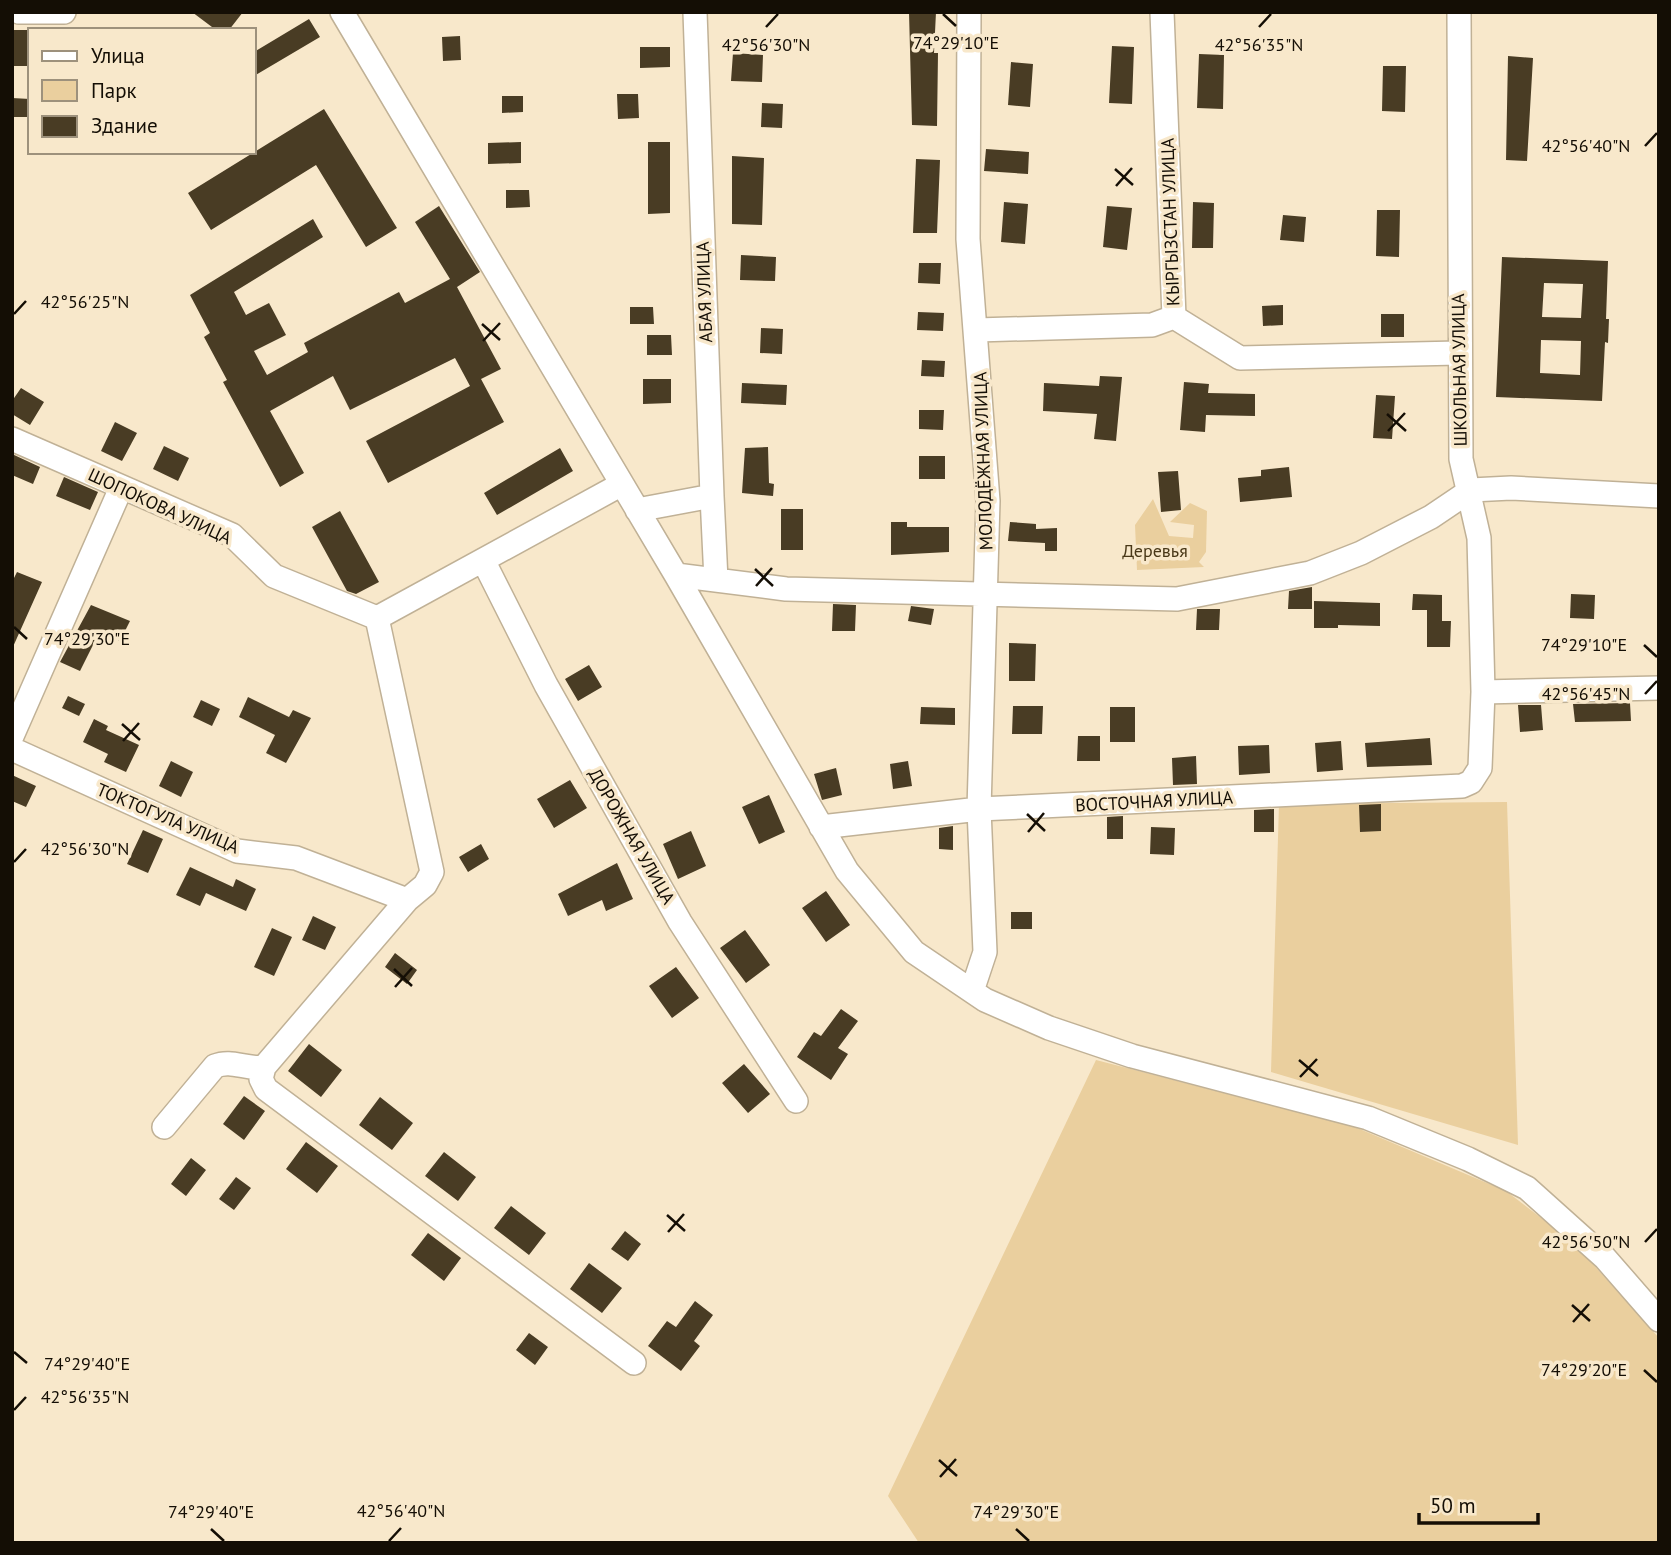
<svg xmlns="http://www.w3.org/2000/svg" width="1671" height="1555" viewBox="0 0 1671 1555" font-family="'PT Sans',sans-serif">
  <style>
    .green { fill: #eacf9e }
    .building { fill: #493c24; fill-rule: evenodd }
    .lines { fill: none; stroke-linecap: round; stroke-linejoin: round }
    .minor-casing { stroke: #c0b196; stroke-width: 26 }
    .minor { stroke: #fff; stroke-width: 23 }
    .ticks { fill: none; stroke: #140e05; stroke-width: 2.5 }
    .labels { text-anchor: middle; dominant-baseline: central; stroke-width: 7; stroke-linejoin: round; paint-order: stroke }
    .street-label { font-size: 18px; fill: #140e05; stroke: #f8e8cb }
    .park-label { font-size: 18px; fill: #493818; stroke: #f8e8cb }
    .ticks-label { font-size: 18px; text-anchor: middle; fill: #140e05; stroke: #f8e8cb; stroke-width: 7; stroke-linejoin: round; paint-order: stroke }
  </style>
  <rect width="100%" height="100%" fill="#f8e8cb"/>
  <!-- green -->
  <path class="green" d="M1153,499L1169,536L1193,538L1194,525L1170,522L1190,503L1207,511L1206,552L1199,562L1204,567L1137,570L1135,525Z
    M1507,802L1518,1145L1271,1072L1279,804Z
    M1096,1060L1355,1127L1506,1191L1575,1244L1659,1338V1543H919L888,1496Z"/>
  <!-- building -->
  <path class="building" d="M192,12H243L229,30H216Z
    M909,12H936L934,53H938L937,126L912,125Z
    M309,19L320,37L254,76V52Z
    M12,30H30V66H12Z
    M460,36L461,60L443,61L442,37Z
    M1112,46L1134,47L1132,104L1109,103Z
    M640,47H670V67L640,68Z
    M733,53L763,55L762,82L731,81Z
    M1199,54L1224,55L1223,109L1197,108Z
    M1508,56L1533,58L1527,161L1506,160Z
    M1011,62L1033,64L1030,107L1008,105Z
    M1383,66H1406L1405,112L1382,111Z
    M617,94H638L639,118L618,119Z
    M502,96H523V112L502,113Z
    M12,98L30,99V117H12Z
    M762,103L783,104L782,128L761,127Z
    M324,109L397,228L366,247L316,165L211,230L188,193Z
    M521,142V163L488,164V143Z
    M648,142H670V213L648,214Z
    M986,149L1029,152L1028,174L984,171Z
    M732,156L764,158L762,225L732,224Z
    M916,159L940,160L937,233H913Z
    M506,190H529L530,207L506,208Z
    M1004,202L1028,204L1025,244L1001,242Z
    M1193,202L1214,203L1213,248H1192Z
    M439,206L480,272L457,287L501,369L481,379L504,422L388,483L366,441L470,386L455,358L350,410L333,376L270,411L304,473L280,487L223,382L227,380L204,337L210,333L190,295L313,219L323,237L234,292L246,315L269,303L286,335L254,351L267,375L308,352L304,343L399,292L405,303L450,279L415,222Z
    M1107,206L1132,208L1127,250L1103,247Z
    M1377,210H1400L1399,257L1376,256Z
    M1283,215L1306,217L1304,242L1280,240Z
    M741,255L776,257L775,281L740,280Z
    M1502,257L1608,261L1606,319H1609L1608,343L1605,342L1602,401L1496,397ZM1544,283L1583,284L1581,318L1542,317ZM1541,340L1581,341L1580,375L1540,373Z
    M919,263H941L940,284L918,283Z
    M1283,305V325L1263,326L1262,306Z
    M630,307H653L654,324H630Z
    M918,312L944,313L943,331L917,330Z
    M1381,314H1404V337H1381Z
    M761,328L783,329L782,354L760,353Z
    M647,335H671L672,355H647Z
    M922,360L945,361L944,377L921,376Z
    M1100,376L1122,377L1116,441L1094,439L1097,414L1043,411L1044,383L1099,386Z
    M643,379H671V403L643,404Z
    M1184,382L1209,384L1208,393L1255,394V416L1206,415L1205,432L1180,430Z
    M742,383L787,385L786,405L741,403Z
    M21,388L44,402L30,425L12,414V401Z
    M1376,395L1395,396L1392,439L1373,438Z
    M919,410H944L943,430L919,429Z
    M115,422L137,433L122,461L101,451Z
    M164,446L189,458L178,481L153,469Z
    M768,447L769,483L774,484L773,496L742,493L745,448Z
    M560,448L573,471L497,515L484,493Z
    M12,454L40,467L33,484L12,475Z
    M919,456H945V479H919Z
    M1289,467L1292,497L1240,502L1238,478L1261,476V470Z
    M1178,471L1181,510L1161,512L1158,472Z
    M64,477L98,492L90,510L56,496Z
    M781,509H803V550H781Z
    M340,511L379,582L356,594L347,591L312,527Z
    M891,522H907V527H949V552L891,555Z
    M1010,522L1036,524V529L1057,528V551H1045V543L1008,541Z
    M17,572L42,582L12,649V582Z
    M1312,587V609H1288L1289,591Z
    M1413,594L1442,595V621H1451L1450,647H1427V610H1412Z
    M1571,594L1595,595L1594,619L1570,618Z
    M1314,601L1380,603V626L1338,625V628H1314Z
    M833,604L856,605L855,631H832Z
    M91,605L130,621L120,641L100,631L80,671L60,662Z
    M911,606L934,609L931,625L908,621Z
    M1197,609H1220L1219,630H1196Z
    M1009,643L1036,644L1035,681H1009Z
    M589,665L602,687L578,701L565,679Z
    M68,696L85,704L79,716L62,708Z
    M248,697L289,717L293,710L311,718L286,763L266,753L275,735L239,717Z
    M201,700L220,709L212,726L193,717Z
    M1630,703L1631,721L1575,722L1573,704Z
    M1518,705H1541L1543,730L1520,732Z
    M1013,706H1043L1042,734H1012Z
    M921,707L955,708V725L920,724Z
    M1110,707H1135V742H1110Z
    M94,719L108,726L106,730L139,745L126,772L104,762L108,754L83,742Z
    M1078,736H1100V761H1077Z
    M1430,738L1432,765L1367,767L1365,743Z
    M1341,741L1343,770L1317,772L1315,743Z
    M1269,745L1270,773L1239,775L1238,746Z
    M1196,756L1197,784L1173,785L1172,758Z
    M171,761L193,772L181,797L159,786Z
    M908,761L912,786L893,789L890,764Z
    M836,768L842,795L822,800L814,774Z
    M12,775L36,786L26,807L12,801Z
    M570,780L587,808L554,828L537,799Z
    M769,795L785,832L759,844L742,807Z
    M1381,804V831L1360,832L1359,805Z
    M1274,809V832H1254V810Z
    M1123,816V839H1107V817Z
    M953,826V850L939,849V828Z
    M1151,827L1175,828L1174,855L1150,854Z
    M143,830L163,839L148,873L127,864Z
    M691,831L706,866L678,879L663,844Z
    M481,844L489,859L468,872L459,857Z
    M617,863L633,899L606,911L602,900L568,916L558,894Z
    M190,867L233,887L236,879L256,889L246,911L206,893L200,906L176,895Z
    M826,891L850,925L826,942L802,908Z
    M1011,912H1032V929H1011Z
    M313,916L336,927L325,950L302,940Z
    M272,928L292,937L274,976L254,967Z
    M745,930L770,965L746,983L720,948Z
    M395,953L417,970L407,984L385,967Z
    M676,967L699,998L672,1018L649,986Z
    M841,1009L858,1021L838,1048L848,1054L831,1080L797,1057L814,1032L821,1036Z
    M309,1044L342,1070L321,1097L288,1071Z
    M744,1064L770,1094L748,1113L722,1083Z
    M244,1096L265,1111L244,1140L223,1124Z
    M380,1097L413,1123L392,1150L359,1125Z
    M306,1142L338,1166L317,1193L286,1169Z
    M444,1152L476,1177L458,1201L425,1176Z
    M191,1158L206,1170L186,1196L171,1184Z
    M236,1177L251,1188L234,1210L219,1199Z
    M511,1206L546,1233L529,1255L494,1228Z
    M625,1231L641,1244L628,1261L611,1249Z
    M428,1233L461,1258L444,1281L411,1255Z
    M589,1263L622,1288L602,1313L570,1289Z
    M695,1301L713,1315L694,1341L700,1346L681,1371L648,1346L667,1321L676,1327Z
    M529,1333L548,1347L535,1365L516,1350Z"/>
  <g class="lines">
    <defs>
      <path id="minor" d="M19,12H64
        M342,12L676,575L847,871L914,952L985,1000L1049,1028L1132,1056L1368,1118L1468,1159L1527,1188L1605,1258L1659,1320
        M969,12L968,239L988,501L979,809L985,952L972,991
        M1174,317L1240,358L1458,353
        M977,330L1152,325L1174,317L1162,12
        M12,439L232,535L274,576L377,618
        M712,496L716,580
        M637,510L712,496L695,12
        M484,562L546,685L680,922L796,1101
        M676,575L786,589L1177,599L1310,573L1361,553L1431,517L1471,490L1511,488L1659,496
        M377,618L432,872L425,885L407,900L264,1067L261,1079L266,1089L634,1363
        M377,618L622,484
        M1483,692L1659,688
        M12,736L121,488
        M12,749L237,851L296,858L407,900
        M821,827L979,809L1462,786L1471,782L1480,768L1483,692L1479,538L1461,459L1459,12
        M164,1127L215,1066C232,1059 246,1070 264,1067"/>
    </defs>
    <!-- minor casing -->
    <use href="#minor" class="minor-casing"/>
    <!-- minor -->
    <use href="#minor" class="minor"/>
  </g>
  <!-- ticks -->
  <path class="ticks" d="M943,14L956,26M766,27L778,14M1259,27L1271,14M1645,146L1657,133M1115,169L1133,185M1116,186L1132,168M14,314L26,301M482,324L500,340M483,341L500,323M1387,414L1406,431M1388,431L1405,413M755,569L773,586M756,586L772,568M14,627L27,639M1644,645L1657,657M1645,694L1657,681M122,724L140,740M123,741L139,723M1027,814L1045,831M1028,832L1044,813M14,862L26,849M394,969L412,986M395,987L412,968M1299,1060L1318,1076M1300,1077L1317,1059M667,1215L685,1231M668,1232L684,1214M1645,1242L1657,1229M1572,1305L1590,1321M1573,1322L1589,1304M14,1352L27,1363M1644,1370L1657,1382M14,1410L26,1397M939,1460L957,1476M940,1477L956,1459M211,1529L224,1541M1016,1529L1029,1541M389,1541L401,1528"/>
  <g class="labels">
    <!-- street labels -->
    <g class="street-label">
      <text transform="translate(1170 222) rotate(-92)">КЫРГЫЗСТАН УЛИЦА</text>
      <text transform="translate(704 292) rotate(-92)">АБАЯ УЛИЦА</text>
      <text transform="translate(1459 370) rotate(-91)">ШКОЛЬНАЯ УЛИЦА</text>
      <text transform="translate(983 461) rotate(-92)">МОЛОДЁЖНАЯ УЛИЦА</text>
      <text transform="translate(160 506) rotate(25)">ШОПОКОВА УЛИЦА</text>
      <text transform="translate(1154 801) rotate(-3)">ВОСТОЧНАЯ УЛИЦА</text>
      <text transform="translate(168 818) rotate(23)">ТОКТОГУЛА УЛИЦА</text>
      <text transform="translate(632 836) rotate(60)">ДОРОЖНАЯ УЛИЦА</text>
    </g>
    <!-- park labels -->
    <g class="park-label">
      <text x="1155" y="550">Деревья</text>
    </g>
  </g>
  <g class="ticks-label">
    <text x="956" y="49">74°29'10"E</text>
    <text x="766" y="51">42°56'30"N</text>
    <text x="1259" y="51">42°56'35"N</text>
    <text x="1586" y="152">42°56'40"N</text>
    <text x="85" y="308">42°56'25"N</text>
    <text x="87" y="645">74°29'30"E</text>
    <text x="1584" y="651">74°29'10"E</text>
    <text x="1586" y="700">42°56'45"N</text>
    <text x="85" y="855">42°56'30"N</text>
    <text x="1586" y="1248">42°56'50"N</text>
    <text x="87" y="1370">74°29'40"E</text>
    <text x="1584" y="1376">74°29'20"E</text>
    <text x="85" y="1403">42°56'35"N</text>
    <text x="401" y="1517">42°56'40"N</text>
    <text x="211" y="1518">74°29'40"E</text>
    <text x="1016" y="1518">74°29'30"E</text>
  </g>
  <!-- border -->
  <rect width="1671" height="1555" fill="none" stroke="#140e05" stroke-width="28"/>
  <!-- legend -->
  <rect x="28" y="28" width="228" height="126" fill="#f8e8cb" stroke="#9d917c" stroke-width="2"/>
  <rect x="42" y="51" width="35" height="10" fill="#ffffff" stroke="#9d917c" stroke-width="2"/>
  <text x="91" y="63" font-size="21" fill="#140e05">Улица</text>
  <rect x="42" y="80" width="35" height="21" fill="#eacf9e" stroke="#9d917c" stroke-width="2"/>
  <text x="91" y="98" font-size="21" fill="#140e05">Парк</text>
  <rect x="42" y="116" width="35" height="21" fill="#493c24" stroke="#9d917c" stroke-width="2"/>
  <text x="91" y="133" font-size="21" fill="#140e05">Здание</text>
  <!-- scale -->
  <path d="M1419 1513v10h119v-10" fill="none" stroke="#140e05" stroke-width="3.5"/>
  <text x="1430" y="1513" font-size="21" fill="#140e05" stroke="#f8e8cb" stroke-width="5" paint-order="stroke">50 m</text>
</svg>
